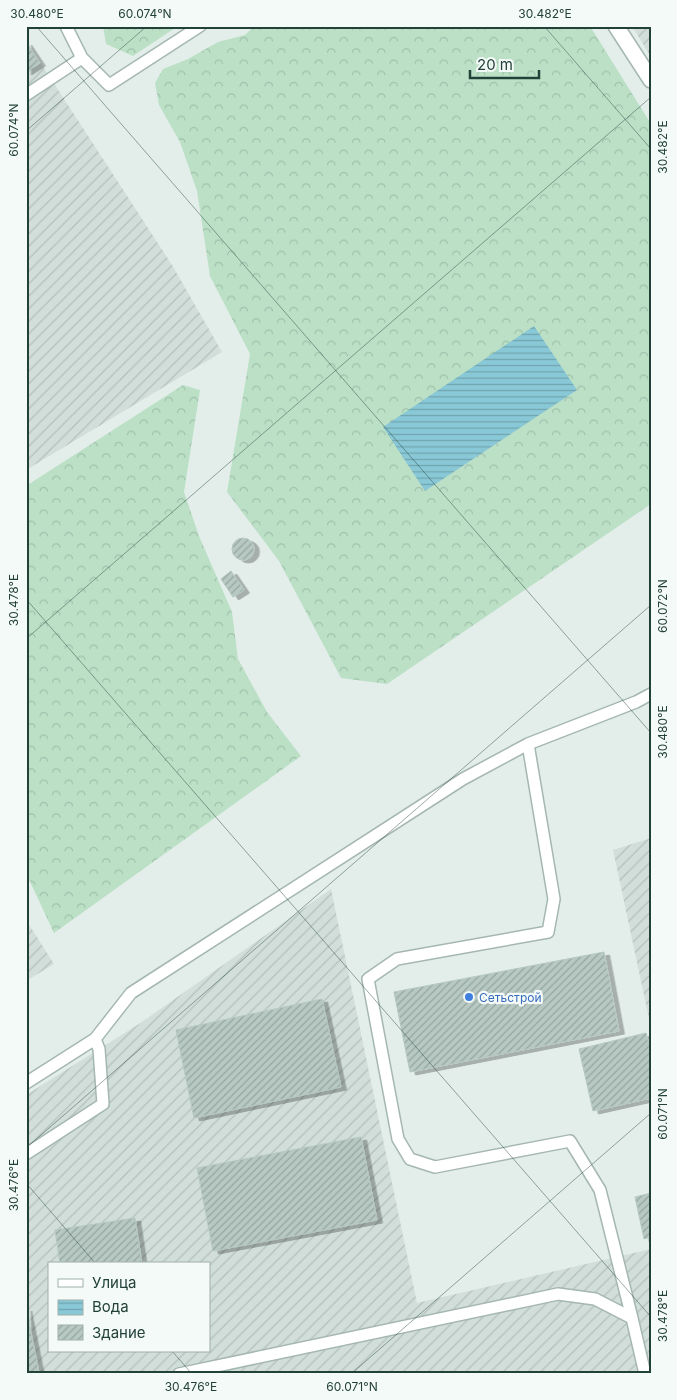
<svg xmlns="http://www.w3.org/2000/svg" width="677" height="1400" viewBox="0 0 677 1400" font-family="Inter,sans-serif">
  <style>
    .industrial { fill: url(#industrial-furrows); fill-rule: evenodd }
    .forest { fill: url(#forest-crowns) }
    .water { fill: url(#water-rules) }
    .building { fill: url(#building-hatch); stroke: #b5c8c1; filter: url(#shadow) }
    .lines { fill: none; stroke-linecap: round; stroke-linejoin: round }
    .service-casing { stroke: #a5b7b1; stroke-width: 14 }
    .minor-casing { stroke: #a5b7b1; stroke-width: 18 }
    .service { stroke: #fff; stroke-width: 11 }
    .minor { stroke: #fff; stroke-width: 15 }
    .ticks { fill: none; stroke: #224139; stroke-width: 1; stroke-opacity: 0.45 }
    .shop-dot { fill: #3f7fe0; stroke: #f4faf7; stroke-width: 2 }
    .labels { text-anchor: middle; dominant-baseline: central; stroke-width: 4.5; stroke-linejoin: round; paint-order: stroke }
    .shop-label { font-size: 12px; fill: #366cbe; stroke: #f4faf7; text-anchor: start }
    .neatline { fill: none; stroke: #224139; stroke-width: 2 }
    .ticks-label { font-size: 12px; text-anchor: middle; fill: #224139 }
  </style>
  <defs>
    <pattern id="industrial-furrows" width="10" height="10" patternUnits="userSpaceOnUse" patternTransform="scale(1.25)"><rect width="10" height="10" fill="#d1ded9"/><path d="M-1 1l2-2M0 10L10 0M9 11l2-2" fill="none" stroke="#b3c0bb"/></pattern>
    <pattern id="forest-crowns" width="20" height="18" patternUnits="userSpaceOnUse" patternTransform="scale(1.25)"><rect width="20" height="18" fill="#bbe0c6"/><path d="M2 6a3 3 0 1 1 6 0M12 15a3 3 0 1 1 6 0" fill="none" stroke="#a0c1ab"/></pattern>
    <pattern id="water-rules" width="6" height="5" patternUnits="userSpaceOnUse" patternTransform="scale(1.25)"><rect width="6" height="5" fill="#89c8d6"/><path d="M0 2.5h6" fill="none" stroke="#70a4af"/></pattern>
    <pattern id="building-hatch" width="6" height="6" patternUnits="userSpaceOnUse" patternTransform="scale(1.25)"><rect width="6" height="6" fill="#b8c9c3"/><path d="M-1 1l2-2M0 6l6-6M5 7l2-2" fill="none" stroke="#95a59f"/></pattern>
    <filter id="shadow"><feDropShadow dx="5.5" dy="3" stdDeviation="0" flood-color="#0004"/></filter>
  </defs>
  <rect width="100%" height="100%" fill="#e3eeea"/>
  <!-- industrial -->
  <path class="industrial" d="M26,26H30L27,42L172,265L222,352L26,470Z
    M632,26H651V57Z
    M651,838V1028L613,850Z
    M331,889L417,1303L651,1249V1374H26V1095L139,1024ZM49,1264H209V1351H49Z
    M26,920L54,964L26,981Z"/>
  <!-- forest -->
  <path class="forest" d="M103,26H178L133,56L106,44Z
    M254,26H590L651,124V504L387,684L341,678L279,561L227,492L250,354L210,276L197,191L180,142L159,105L155,83L163,69L188,59L218,42L245,35Z
    M183,385L200,390L184,492L199,536L232,612L238,659L267,712L301,756L54,933L26,873V486Z"/>
  <!-- water -->
  <path class="water" d="M534,326L577,390L425,491L383,427Z"/>
  <!-- building -->
  <path class="building" d="M26,42L40,63L26,72Z
    M232 549a11 11 0 1 1 22 0a11 11 0 1 1-22 0Z
    M231,571L244,590L233,597L221,579Z
    M604,952L619,1031L410,1072L394,992Z
    M322,999L341,1087L194,1118L176,1030Z
    M646,1033L651,1052V1098L593,1111L579,1049Z
    M361,1137L377,1220L213,1251L197,1168Z
    M651,1193V1237L644,1239L635,1197Z
    M135,1218L142,1264H60L55,1230Z
    M26,1308L39,1372L29,1374H26Z"/>
  <g class="lines">
    <defs>
      <path id="service" d="M82,58L109,85L200,26
        M26,95L82,58L66,26
        M528,744L554,899L548,932L397,959L368,979L398,1139L410,1159L435,1167L570,1141L600,1190L632,1318
        M26,1083L95,1039L131,993L463,779L528,744L636,702L651,694
        M26,1154L103,1104L99,1049L95,1039
        M179,1374L558,1294L595,1299L632,1318L645,1374"/>
      <path id="minor" d="M616,26L651,80"/>
    </defs>
    <!-- service casing -->
    <use href="#service" class="service-casing"/>
    <!-- minor casing -->
    <use href="#minor" class="minor-casing"/>
    <!-- service -->
    <use href="#service" class="service"/>
    <!-- minor -->
    <use href="#minor" class="minor"/>
  </g>
  <!-- ticks -->
  <path class="ticks" d="M36,26L651,733M544,26L651,149M26,131L147,26M26,599L651,1317M26,639L651,97M26,1148L651,605M26,1183L96,1264M172,1351L192,1374M351,1374L651,1113"/>
  <!-- markers -->
  <circle class="shop-dot" cx="469" cy="997" r="5"/>
  <g class="labels">
    <!-- shop labels -->
    <g class="shop-label">
      <text x="479" y="997">Сетьстрой</text>
    </g>
  </g>
  <!-- border -->
  <rect width="677" height="1400" fill="none" stroke="#f4faf7" stroke-width="55"/>
  <!-- legend -->
  <rect x="48" y="1262" width="162" height="90" fill="#f4faf7" stroke="#a0b0ab"/>
  <rect x="58" y="1279" width="25" height="8" fill="#ffffff" stroke="#a0b0ab"/>
  <text x="92" y="1288" font-size="15" fill="#224139">Улица</text>
  <rect x="58" y="1300" width="25" height="15" fill="url(#water-rules)" stroke="#a0b0ab"/>
  <text x="92" y="1312" font-size="15" fill="#224139">Вода</text>
  <rect x="58" y="1325" width="25" height="15" fill="url(#building-hatch)" stroke="#a0b0ab"/>
  <text x="92" y="1338" font-size="15" fill="#224139">Здание</text>
  <!-- scale -->
  <path d="M470 70v8h69v-8" fill="none" stroke="#224139" stroke-width="2.5"/>
  <text x="477" y="70" font-size="15" fill="#224139" stroke="#f4faf7" stroke-width="4" paint-order="stroke">20 m</text>
  <rect x="28" y="28" width="622" height="1344" class="neatline"/>
  <g class="ticks-label">
    <text x="37" y="18">30.480°E</text>
    <text x="145" y="18">60.074°N</text>
    <text x="545" y="18">30.482°E</text>
    <text transform="translate(14 130) rotate(-90)" y="4">60.074°N</text>
    <text transform="translate(663 147) rotate(-90)" y="4">30.482°E</text>
    <text transform="translate(14 600) rotate(-90)" y="4">30.478°E</text>
    <text transform="translate(663 606) rotate(-90)" y="4">60.072°N</text>
    <text transform="translate(663 732) rotate(-90)" y="4">30.480°E</text>
    <text transform="translate(663 1114) rotate(-90)" y="4">60.071°N</text>
    <text transform="translate(14 1185) rotate(-90)" y="4">30.476°E</text>
    <text transform="translate(663 1316) rotate(-90)" y="4">30.478°E</text>
    <text x="191" y="1391">30.476°E</text>
    <text x="352" y="1391">60.071°N</text>
  </g>
</svg>
